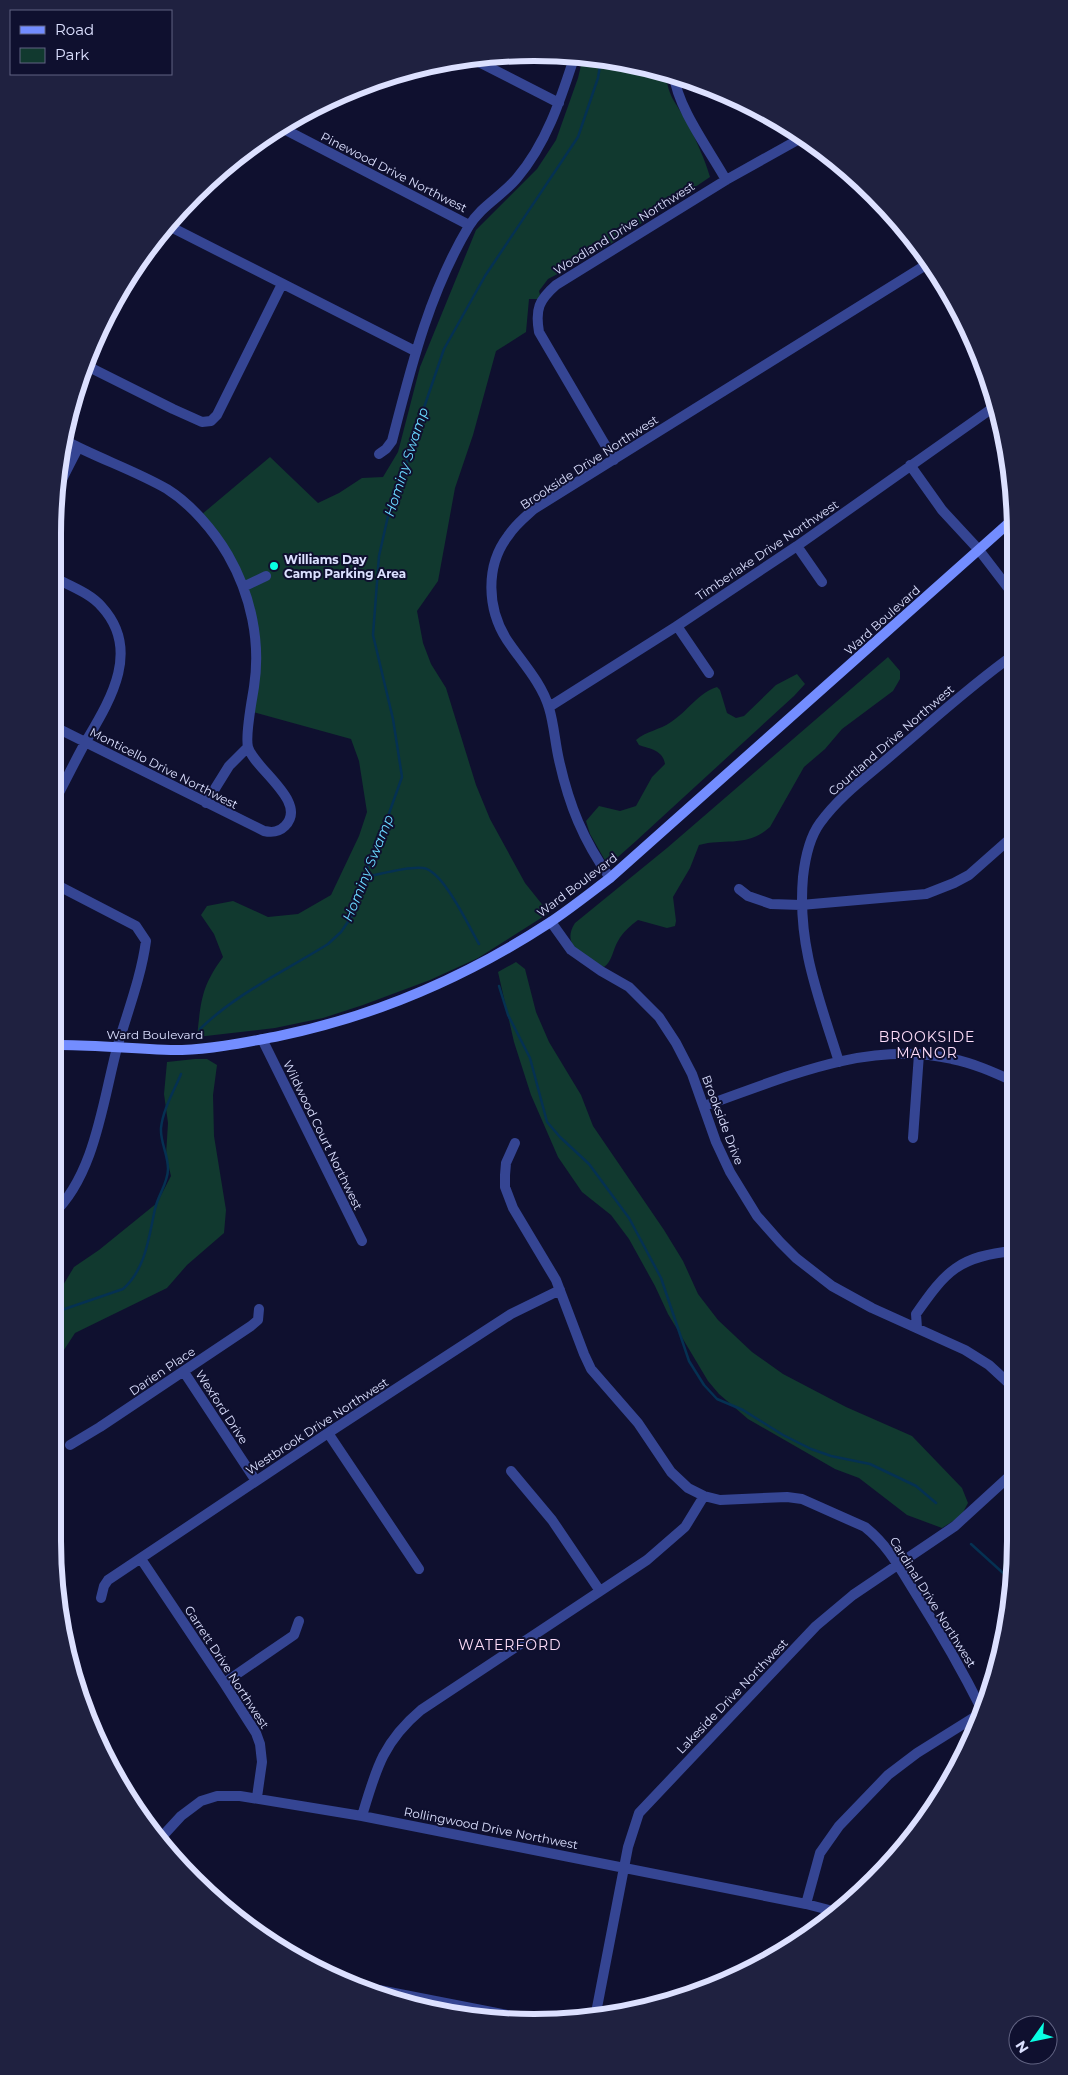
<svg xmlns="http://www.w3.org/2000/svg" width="1068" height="2075" viewBox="0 0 1068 2075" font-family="Montserrat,sans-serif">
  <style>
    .green { fill: #11392f }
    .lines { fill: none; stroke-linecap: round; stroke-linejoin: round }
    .stream { stroke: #053152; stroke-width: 2.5 }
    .street { stroke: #354593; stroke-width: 10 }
    .secondary { stroke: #738dff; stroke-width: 10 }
    .poi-dot { fill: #08ffe4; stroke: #0f102f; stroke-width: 2 }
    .labels { text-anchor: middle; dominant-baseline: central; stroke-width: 4; stroke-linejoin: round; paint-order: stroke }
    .street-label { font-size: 12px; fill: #dce0ff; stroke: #0f102f }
    .poi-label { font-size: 12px; font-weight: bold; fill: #dce0ff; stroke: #0f102f; text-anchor: start }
    .water-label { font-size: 14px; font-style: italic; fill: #6ad9ff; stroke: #0f102f }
    .neighbourhood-label { font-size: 14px; letter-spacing: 1px; fill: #ffdefa; stroke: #0f102f }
    .rim { fill: none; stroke: #dce0ff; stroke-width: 6 }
  </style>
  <rect width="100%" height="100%" fill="#0f102f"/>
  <!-- green -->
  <path class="green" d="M583,57L658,69L666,72C667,98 678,104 689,126C697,142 705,160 710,177L609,245L571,267L548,279L539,291L541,299H529L526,332L496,351L473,435L455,488L438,581L417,611L423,643L431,664L446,688L476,785L490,819L525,883L549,913L478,958L430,980L363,1005L323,1018L275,1028L197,1037C201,1001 201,987 223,957L214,934L201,915L207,906L233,901L268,917L298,914L331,895L359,836L367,812L359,761L351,739L253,712V605L201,515L270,457L318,503L339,493L362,478L383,477L398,452L420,367L476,230L537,169L556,140L578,78Z
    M888,657L900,671V679L893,691L842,729L825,749L804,767L770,827C747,848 726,838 699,845L690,868L673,897L676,921L675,926L667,928L638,920C630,926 623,932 618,941C613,949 612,962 604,967C585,957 560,946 575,923L667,848Z
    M797,674L805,684L794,696L636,841L610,864L606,862L590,834L586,821L599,806L620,811L636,806L652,777L665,764C663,750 650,749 639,745L636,740C646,731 660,730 671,722C687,712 698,693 717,687L720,690L727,713L736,718L744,716L776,685Z
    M516,962L525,969L536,1012L549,1042L581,1095L593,1126L664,1230L683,1261L698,1294L718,1320L752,1352L783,1374L846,1407L912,1436L962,1488L968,1503L961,1516L942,1528L907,1515L859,1478L835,1469L748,1419L719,1394L708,1381L668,1314L655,1286L629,1239L611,1215L582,1192L558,1157L531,1095L514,1042L498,972Z
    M195,1059H207L217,1065L213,1095L214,1136L226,1210L224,1233L187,1265L167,1288L75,1333L62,1353L53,1355V1302L74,1267L99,1250L157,1203L171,1176L166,1155L168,1123L164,1094L167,1062Z
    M1014,1547V1572L1011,1596C1005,1581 996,1557 1014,1547Z"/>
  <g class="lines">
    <!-- stream -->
    <path class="stream" d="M366,877C382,874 407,866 423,868C443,870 469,927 479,944
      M499,986L508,1015L530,1058L547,1122L560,1137L589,1164L629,1218L661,1278L689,1361L704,1385L717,1399L743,1410L783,1435L811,1449L831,1456L870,1464L916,1486L936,1503
      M200,1029C237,993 285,971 328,944L341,932L352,916L365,882L369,860L377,851L381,836L402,777L393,719L373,635L379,556L391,503L406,466L416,431L444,349L485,276L578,137L598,78L601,59
      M53,1313L123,1289C146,1269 149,1236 155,1209C158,1195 168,1183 168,1169C168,1154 160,1142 161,1128C163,1109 174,1091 181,1074
      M971,1544L1013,1582"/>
    <!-- street -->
    <path class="street" d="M469,57L559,103
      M674,75C677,107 710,151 726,180
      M280,127L469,225
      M167,225L415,351
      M85,365L173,409L202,422L211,421L217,415L282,284
      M379,454L386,449L392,441C411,367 429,293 469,226C481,206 502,196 517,178C547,143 561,98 575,55
      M614,460L539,332C535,309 539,300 556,285L726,180L803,137
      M910,465L942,510L979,550L1012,593
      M55,493L78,448
      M797,546L822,582
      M243,587L266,576
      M677,626L709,673
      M549,707L677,626L797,546L994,407
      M53,726L264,831C273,833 279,832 285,826C309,802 254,769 248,747C245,735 252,700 254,687C261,642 251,595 228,555C214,531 191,504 167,489C134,470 97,458 64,440
      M206,803L229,766L248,747
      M53,804C64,784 74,763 85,743C109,702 142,651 102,607C90,593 70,586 53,577
      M610,878C583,840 569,805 559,760C555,743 554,724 549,708C542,683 521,661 507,640C487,609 485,566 508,536C515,525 525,517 534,509L929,263
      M739,889L748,896L771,904L801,905L926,894L954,883L969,875L1012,837
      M551,922L571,950L601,971L629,987L659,1017L676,1043L692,1074L716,1142L730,1172L757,1216L780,1242L796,1258L832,1286L872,1308L965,1350L989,1365L1014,1388
      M262,1039L362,1241
      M839,1062C819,998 797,945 803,877C805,859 809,838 820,823C840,795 869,775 894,753C933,720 970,686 1012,656
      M704,1106C782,1079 868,1039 952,1059C973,1063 993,1072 1013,1081
      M913,1138L919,1054
      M515,1143L506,1163L505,1175V1187L513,1208L556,1280L584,1354L591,1369L638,1423L671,1472L688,1488L704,1496L720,1500L787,1497L802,1499L865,1527C888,1545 901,1570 916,1594C940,1632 962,1670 982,1710
      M53,1214C95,1175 103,1100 117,1048C127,1013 141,978 146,941L136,926L53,883
      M917,1328L916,1314C946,1271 959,1256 1014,1251
      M184,1372L256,1481
      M328,1433L419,1569
      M70,1445L100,1427L251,1326L258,1320L259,1309
      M511,1471L552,1520L600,1591
      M141,1559L224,1683L256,1733L260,1744L262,1762L257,1797
      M101,1598L104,1586L108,1580L328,1433L511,1314L560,1290
      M224,1683L294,1635L299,1621
      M362,1816C376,1769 383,1742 421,1710L647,1560L685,1527L704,1496
      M158,1841L181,1816L201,1801L217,1796H240L362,1816L806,1904L833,1911
      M806,1904L820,1853L839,1826L888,1775L917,1753L981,1713
      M379,1990L507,2015
      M595,2018L628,1847L639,1813L816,1626L853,1595L955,1526L1014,1472"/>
    <!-- secondary -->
    <path class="secondary" d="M53,1045C96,1044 139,1050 182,1050C214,1049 247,1042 279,1036C376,1016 466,977 549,923C570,909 590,893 610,878L1011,521"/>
  </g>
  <!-- markers -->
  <circle class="poi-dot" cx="274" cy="566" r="5"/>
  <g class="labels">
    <!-- street labels -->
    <g class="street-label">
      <text transform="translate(394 172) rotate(27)">Pinewood Drive Northwest</text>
      <text transform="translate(624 228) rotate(-32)">Woodland Drive Northwest</text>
      <text transform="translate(589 462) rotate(-33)">Brookside Drive Northwest</text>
      <text transform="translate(767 550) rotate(-34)">Timberlake Drive Northwest</text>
      <text transform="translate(882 620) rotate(-42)">Ward Boulevard</text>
      <text transform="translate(891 740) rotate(-41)">Courtland Drive Northwest</text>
      <text transform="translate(164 768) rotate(27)">Monticello Drive Northwest</text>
      <text transform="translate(577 885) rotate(-37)">Ward Boulevard</text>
      <text x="155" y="1034">Ward Boulevard</text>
      <text transform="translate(723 1120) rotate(69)">Brookside Drive</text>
      <text transform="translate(323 1135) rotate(64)">Wildwood Court Northwest</text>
      <text transform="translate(162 1371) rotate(-34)">Darien Place</text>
      <text transform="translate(222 1407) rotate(57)">Wexford Drive</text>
      <text transform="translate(317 1426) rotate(-33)">Westbrook Drive Northwest</text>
      <text transform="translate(933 1602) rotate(58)">Cardinal Drive Northwest</text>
      <text transform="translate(227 1667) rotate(57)">Garrett Drive Northwest</text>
      <text transform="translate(732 1696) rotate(-46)">Lakeside Drive Northwest</text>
      <text transform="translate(491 1828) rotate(11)">Rollingwood Drive Northwest</text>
    </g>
    <!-- poi labels -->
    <g class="poi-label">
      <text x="284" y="559">Williams Day<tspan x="284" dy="14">Camp Parking Area</tspan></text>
    </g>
    <!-- water labels -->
    <g class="water-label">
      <text transform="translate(406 462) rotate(-72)">Hominy Swamp</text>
      <text transform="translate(368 868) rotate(-68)">Hominy Swamp</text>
    </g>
    <!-- neighbourhood labels -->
    <g class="neighbourhood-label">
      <text x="927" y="1037">BROOKSIDE<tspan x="927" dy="16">MANOR</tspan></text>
      <text x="510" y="1645">WATERFORD</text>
    </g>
  </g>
  <!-- crop -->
  <path d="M0 0H1068V2075H0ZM534 61H534A473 473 0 0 1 1007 534V1541A473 473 0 0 1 534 2014H534A473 473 0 0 1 61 1541V534A473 473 0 0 1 534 61Z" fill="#1f2140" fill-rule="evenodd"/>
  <path class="rim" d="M534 61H534A473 473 0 0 1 1007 534V1541A473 473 0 0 1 534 2014H534A473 473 0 0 1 61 1541V534A473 473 0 0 1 534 61Z"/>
  <!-- legend -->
  <rect x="10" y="10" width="162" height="65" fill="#0f102f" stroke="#616382"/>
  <rect x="20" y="26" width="25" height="8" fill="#738dff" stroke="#616382"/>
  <text x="55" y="35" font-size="15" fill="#dce0ff">Road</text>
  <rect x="20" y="48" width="25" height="15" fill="#11392f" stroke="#616382"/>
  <text x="55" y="60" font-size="15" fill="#dce0ff">Park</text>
  <!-- north arrow -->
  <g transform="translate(1033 2040) rotate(237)"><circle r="24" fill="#0f102f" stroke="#616382"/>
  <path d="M0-4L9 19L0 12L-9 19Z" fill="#08ffe4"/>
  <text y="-8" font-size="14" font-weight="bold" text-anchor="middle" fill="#dce0ff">N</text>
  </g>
</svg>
